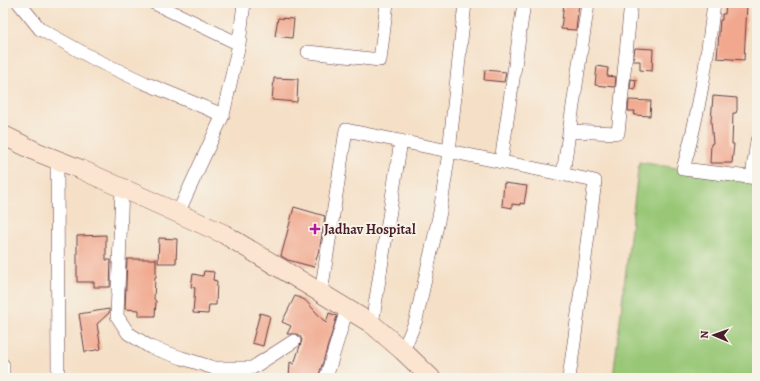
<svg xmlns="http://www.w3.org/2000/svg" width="760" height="381" viewBox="0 0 760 381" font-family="Alegreya,serif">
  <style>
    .green { fill: #98c776; stroke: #717350 }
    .building { fill: #f1a88e }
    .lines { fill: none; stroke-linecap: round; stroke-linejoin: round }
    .street-casing { stroke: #643c42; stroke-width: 14 }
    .secondary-casing { stroke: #643c42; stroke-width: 20 }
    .street { stroke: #fff; stroke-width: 13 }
    .secondary { stroke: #fce5d0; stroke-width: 19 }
    .poi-dot { fill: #b5179e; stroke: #f7f3e8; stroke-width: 1.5 }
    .labels { text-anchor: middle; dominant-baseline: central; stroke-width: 4; stroke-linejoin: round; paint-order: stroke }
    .poi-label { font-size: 14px; font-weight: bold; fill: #4a1f2b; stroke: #f7f3e8; text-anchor: start }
  </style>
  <rect width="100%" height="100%" fill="#f7f3e8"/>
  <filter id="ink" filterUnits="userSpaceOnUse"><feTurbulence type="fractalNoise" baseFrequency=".025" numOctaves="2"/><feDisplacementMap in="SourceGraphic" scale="8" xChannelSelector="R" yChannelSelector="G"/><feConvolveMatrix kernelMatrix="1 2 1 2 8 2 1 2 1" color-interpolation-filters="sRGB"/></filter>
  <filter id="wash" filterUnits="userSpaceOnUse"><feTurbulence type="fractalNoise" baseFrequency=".012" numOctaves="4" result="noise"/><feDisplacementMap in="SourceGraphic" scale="16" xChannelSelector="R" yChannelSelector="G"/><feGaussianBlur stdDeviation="0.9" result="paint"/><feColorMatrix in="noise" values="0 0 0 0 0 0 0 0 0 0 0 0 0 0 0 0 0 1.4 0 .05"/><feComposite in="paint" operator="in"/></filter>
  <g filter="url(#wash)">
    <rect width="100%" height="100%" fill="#f5e0c7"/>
    <!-- green -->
    <path class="green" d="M639,162L683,169L757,178V378H613Z"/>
    <g id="blocks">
      <!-- building -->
      <path class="building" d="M564,3H579L576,30L561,29Z
        M726,4L747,5L744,60L717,58L720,20H722V14H725Z
        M278,18L294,19L292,38L275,36Z
        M635,48L653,49L652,71L640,70V61H633Z
        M597,66L608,68L607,76L616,77L615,87L595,85Z
        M485,70L506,72L504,82L484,80Z
        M274,78L298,79L297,102L272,100Z
        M631,79L636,80L635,90L630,89Z
        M713,96L737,98V110L736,113H733L732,144H734L732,163H710L711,144L713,143L711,121Z
        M629,100L651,101L650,116L634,115L635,111H628Z
        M504,183L527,186L524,204L520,203V205L512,204V208L502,206Z
        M294,207L325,216L320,246L314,267L288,260L281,256Z
        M106,235V260H111L110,287H94V282H77V236Z
        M159,238L177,239L176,263H158Z
        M127,259H156V277H155L154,299L156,301L155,316H139V310L125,309Z
        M204,271L214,272L213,280L217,281L216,305H209L208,314L193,313L195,288L191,287L193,274L203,276Z
        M295,296L305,300L326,323L329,313L337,316L318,378H289L290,362L294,364L302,340L300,336L297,334H287L291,326L282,322Z
        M109,309V313L97,324L101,349L85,352L79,314Z
        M260,313L270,316L263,346L252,343Z"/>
    </g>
  </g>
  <g filter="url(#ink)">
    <use href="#blocks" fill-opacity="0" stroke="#643c42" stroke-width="1"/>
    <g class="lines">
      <defs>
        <path id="street" d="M19,3L40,29L96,60L145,83L223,115
          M154,3L239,44
          M714,3C707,59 699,115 683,169L757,178
          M308,52L380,60L387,3
          M569,131L618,133L631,3
          M57,160L58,378
          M501,162L524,3
          M563,174L588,3
          M752,177L757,141
          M122,188L117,316L128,333L150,347L182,358L214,368H252L294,341
          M178,213L223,115L239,44L244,3
          M321,293L346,130L595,181L575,336L569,378
          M372,324L401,141
          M403,351L416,320L440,212L449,152L465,3
          M3,365V378
          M326,378L347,309"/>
        <path id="secondary" d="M3,135L37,152L80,169L224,234L372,324L403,351L431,378"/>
      </defs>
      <!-- street casing -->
      <use href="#street" class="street-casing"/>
      <!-- secondary casing -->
      <use href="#secondary" class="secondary-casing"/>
      <!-- street -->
      <use href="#street" class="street"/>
      <!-- secondary -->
      <use href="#secondary" class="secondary"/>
    </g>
  </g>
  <!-- markers -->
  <path class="poi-dot" d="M313 223h4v4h4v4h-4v4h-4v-4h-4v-4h4z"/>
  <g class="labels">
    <!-- poi labels -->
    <g class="poi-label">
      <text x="324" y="229">Jadhav Hospital</text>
    </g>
  </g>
  <!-- margin -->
  <rect width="760" height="381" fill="none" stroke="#f7f3e8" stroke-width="16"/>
  <!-- north arrow -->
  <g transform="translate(714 335) rotate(272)" stroke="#f7f3e8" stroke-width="3" paint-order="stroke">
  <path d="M0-3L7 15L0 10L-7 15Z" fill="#4a1f2b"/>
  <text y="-6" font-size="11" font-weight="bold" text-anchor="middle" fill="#4a1f2b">N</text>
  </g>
</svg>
